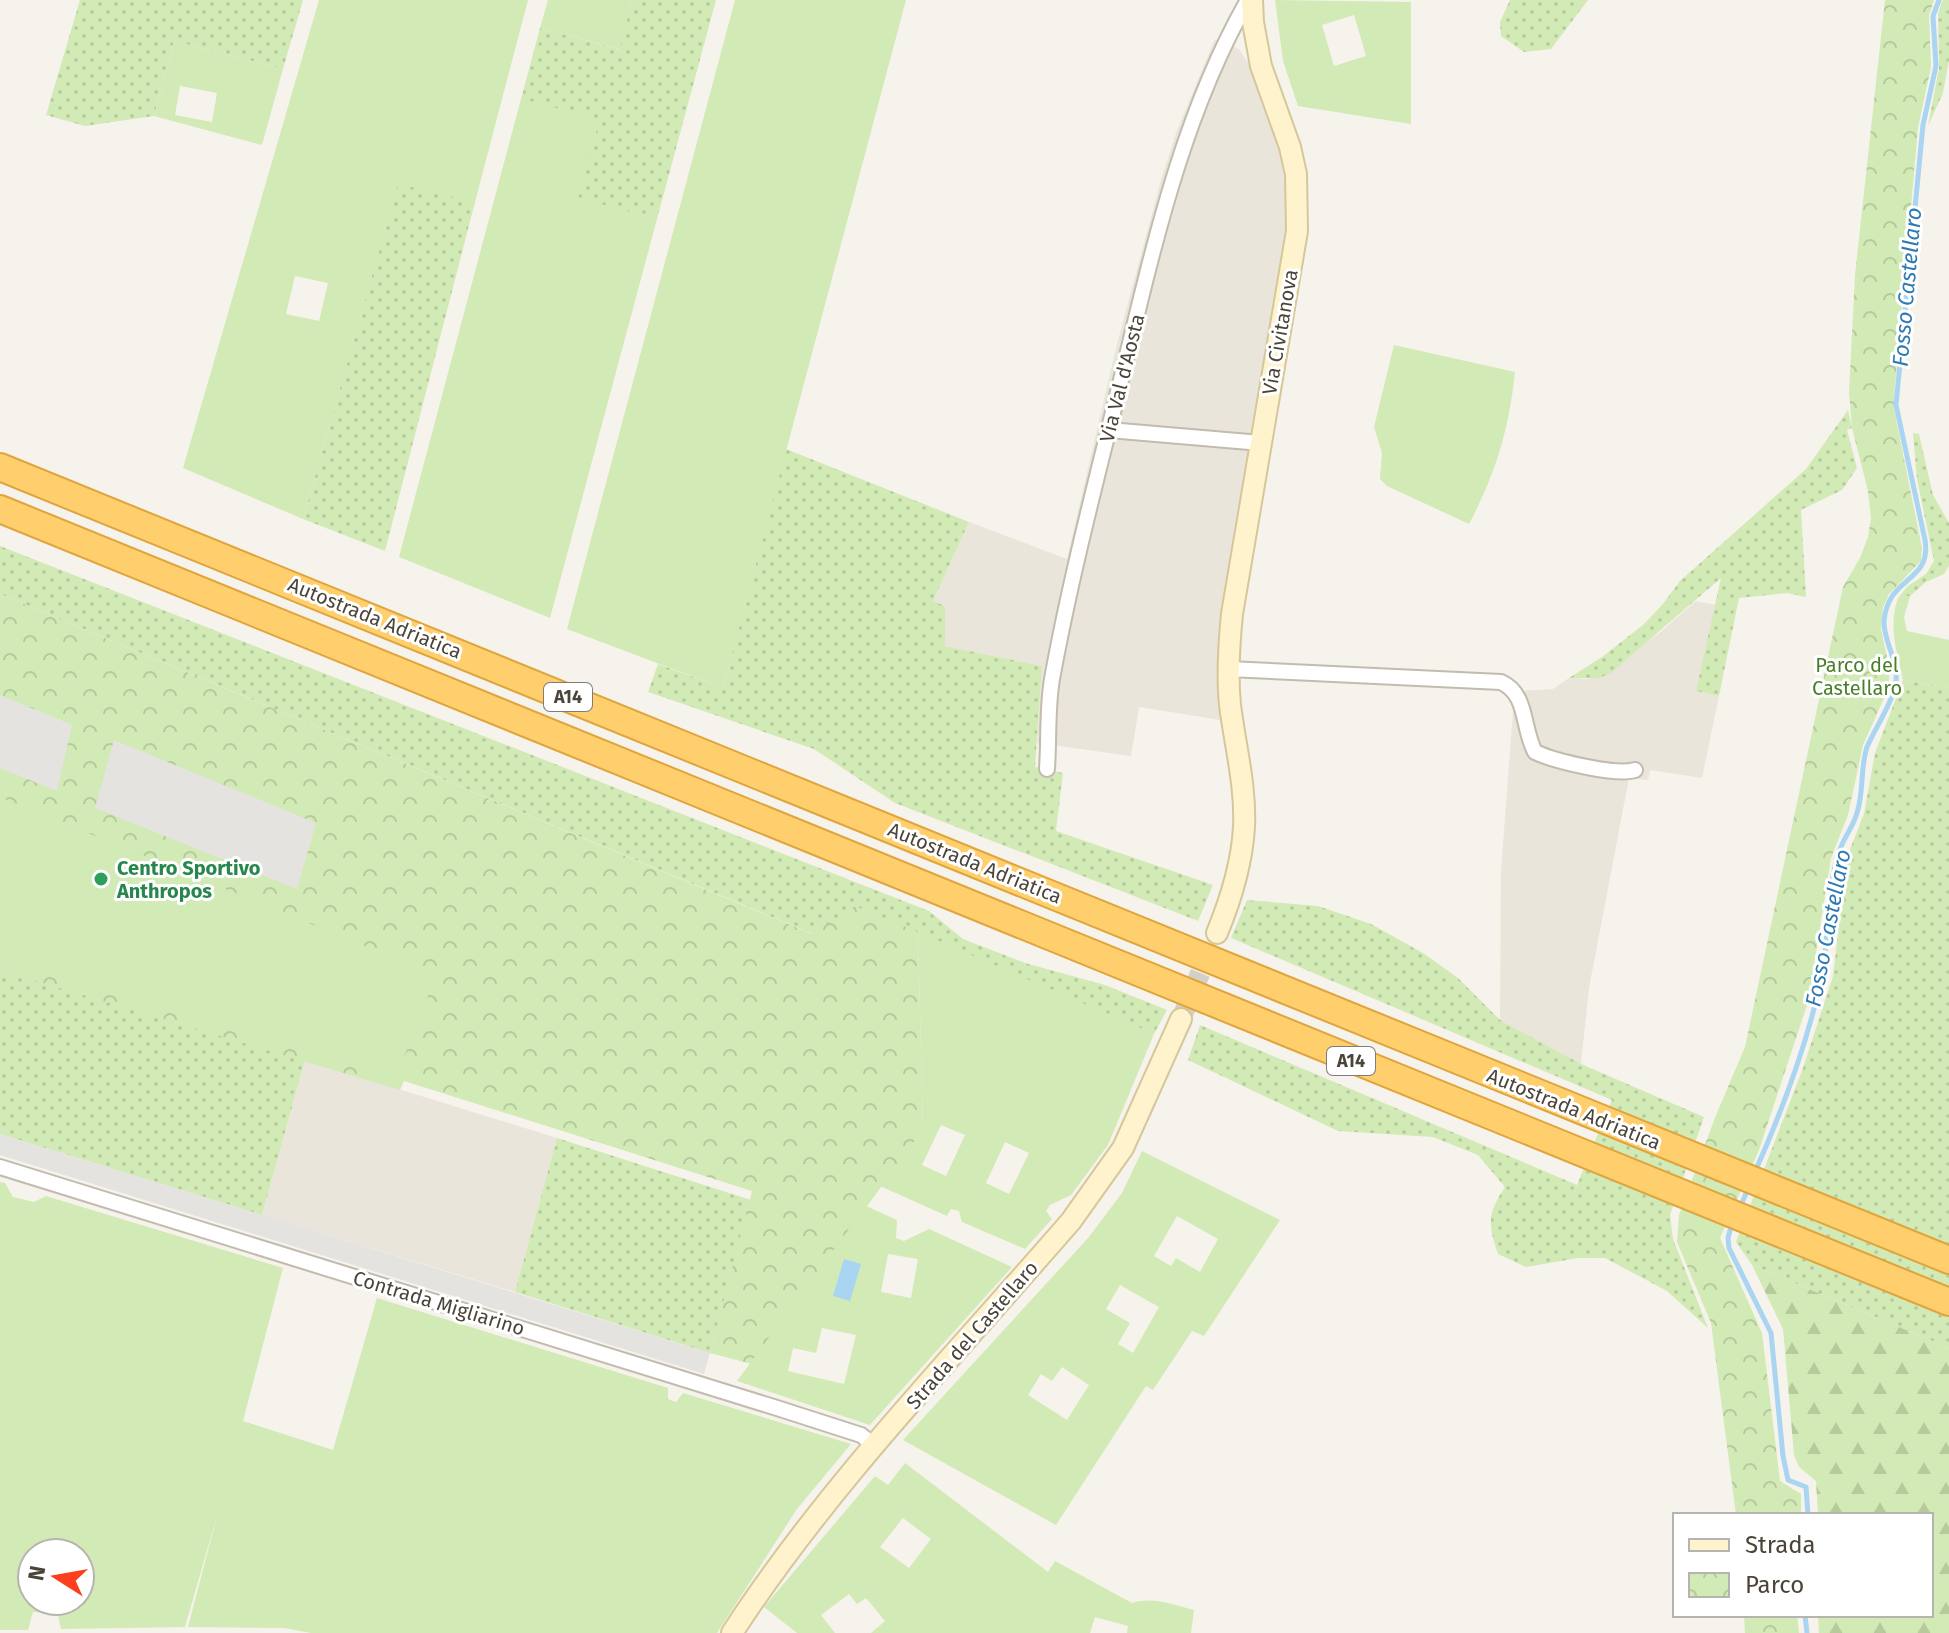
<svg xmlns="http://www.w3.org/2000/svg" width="1949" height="1633" viewBox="0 0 1949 1633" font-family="'Fira Sans',sans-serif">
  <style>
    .residential { fill: #eae5da }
    .grass { fill: url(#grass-dots) }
    .forest { fill: url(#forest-firs) }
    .park { fill: url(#park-crowns) }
    .garden { fill: #d2eab5; fill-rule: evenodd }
    .parking { fill: #e5e3e0 }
    .water { fill: #a9d4f2 }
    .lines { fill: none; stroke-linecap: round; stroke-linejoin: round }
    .stream { stroke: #a9d4f2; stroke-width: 5 }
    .secondary-tunnel { stroke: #d4d0c8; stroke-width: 20; stroke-dasharray: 20 10; stroke-linecap: butt }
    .street-casing { stroke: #c2bbae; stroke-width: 18 }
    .secondary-casing { stroke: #d6c79b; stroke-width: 24 }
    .highway-casing { stroke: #e0a43c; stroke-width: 30 }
    .street { stroke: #fff; stroke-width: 14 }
    .secondary { stroke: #fff3cd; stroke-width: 20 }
    .highway { stroke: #ffcf6e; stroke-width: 26 }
    .leisure-dot { fill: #2e9e5b; stroke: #fff; stroke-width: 3 }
    .labels { text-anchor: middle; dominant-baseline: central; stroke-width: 6; stroke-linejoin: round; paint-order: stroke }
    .shield { fill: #fff; stroke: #817c74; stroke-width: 2 }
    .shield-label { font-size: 18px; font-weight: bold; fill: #4b4439 }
    .street-label { font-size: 20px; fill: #4b4439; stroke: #fff }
    .park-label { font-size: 20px; fill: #4a7f2a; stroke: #fff }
    .leisure-label { font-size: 20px; font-weight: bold; fill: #27864d; stroke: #fff; text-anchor: start }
    .water-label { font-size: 22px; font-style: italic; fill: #2e7ab2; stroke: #fff }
  </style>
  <defs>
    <pattern id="grass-dots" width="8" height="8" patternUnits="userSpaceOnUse" patternTransform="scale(2)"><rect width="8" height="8" fill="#d2eab5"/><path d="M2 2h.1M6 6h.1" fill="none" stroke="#b6ca9c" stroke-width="1.8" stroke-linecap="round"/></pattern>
    <pattern id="forest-firs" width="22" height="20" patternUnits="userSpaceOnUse" patternTransform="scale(2)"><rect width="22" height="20" fill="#d2eab5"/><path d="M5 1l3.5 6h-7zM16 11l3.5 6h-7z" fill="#b6ca9c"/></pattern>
    <pattern id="park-crowns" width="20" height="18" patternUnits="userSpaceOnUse" patternTransform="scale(2)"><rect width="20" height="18" fill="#d2eab5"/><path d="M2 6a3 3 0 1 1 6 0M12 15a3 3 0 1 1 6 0" fill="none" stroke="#b6ca9c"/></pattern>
  </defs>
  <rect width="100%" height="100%" fill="#f6f3ec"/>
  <!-- residential -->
  <path class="residential" d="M1215,39L1239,49L1251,67L1280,148L1288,204L1287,233L1222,615L1218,673L1220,720L1139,707L1131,756L1037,743L1042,666L945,646V606L933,601L969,522L1067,559L1116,348L1161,180L1176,133Z
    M1696,601L1716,605L1696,691L1719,696L1702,778L1650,770L1648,780L1629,778L1589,988L1581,1064L1500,1020L1501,871L1514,698L1520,691L1553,689L1569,678L1589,679L1658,634Z
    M305,1060L557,1138L515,1292L262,1215Z"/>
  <!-- grass -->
  <path class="grass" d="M80,0H303L283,69L174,41L154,116L85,126L46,115Z
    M632,0H716L657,219L578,199L521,99L540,28L619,49Z
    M1510,0H1588L1551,49L1524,52L1501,36L1500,22Z
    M1943,0H1949V60L1943,93L1928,126L1939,68L1938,13Z
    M398,183L475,202L385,551L303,519Z
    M1848,410L1852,428L1847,430L1857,468L1842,490L1801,510L1806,597L1787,593L1739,598L1719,696L1696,691L1721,578L1612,672L1600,678H1569L1602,657L1643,625L1663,604L1680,581L1806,469Z
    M1913,433L1919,434L1933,495L1949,523V566L1944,574L1926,582L1910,596L1898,598L1908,586L1926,574L1934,561L1917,479Z
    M786,449L969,522L933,601L945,606V646L1042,666L1035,767L1063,773L1056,831L1213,885L1198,921L895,803L814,749L648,692L658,664L723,688Z
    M0,546L929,911L963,939L1025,963L1105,985L1167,1010L1154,1034L855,907L813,934L0,594Z
    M1903,680L1949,688V1348L1752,1265L1736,1242L1803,1068L1833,976L1847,857L1864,814L1875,753Z
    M1247,900L1318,906L1371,924L1423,953L1458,978L1500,1020L1581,1064L1704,1117L1670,1215L1673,1239L1708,1328L1667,1291L1605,1258H1578L1526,1267L1498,1254C1488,1224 1487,1214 1505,1187L1478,1155L1433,1137L1338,1131L1188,1060L1200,1025L1577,1185L1612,1100L1231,938Z
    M0,970L305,1060L262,1215L0,1134Z
    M557,1138L751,1200L710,1353L515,1292Z"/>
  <!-- forest -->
  <path class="forest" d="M1752,1265L1949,1348V1633H1819L1818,1615H1931V1515H1818L1816,1481L1799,1467L1794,1455L1783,1329Z"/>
  <!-- park -->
  <path class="park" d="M1885,0H1934L1929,15L1931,67L1918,128L1894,397V409L1922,548L1921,561L1889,594L1883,607L1881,629L1889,667V687L1863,745L1848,815L1831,858L1808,1002L1759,1150L1720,1238L1762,1333L1780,1481L1801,1494V1515H1736L1711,1323L1677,1242L1679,1215L1716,1115L1745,1047L1843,587L1860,558L1868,537L1871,518L1868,491L1852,428L1849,392L1855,275Z
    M0,594L812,934L855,906L918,932L923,1130L751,1364L710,1353L752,1191L404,1081L400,1090L0,970Z
    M1744,1615H1797L1799,1633H1745Z"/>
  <!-- garden -->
  <path class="garden" d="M319,0H528L475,202L398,184L303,519L183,468ZM295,276L328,283L319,321L286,314Z
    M548,0H632L620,49L540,28Z
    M735,0H906L723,688L567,629Z
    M1275,0L1411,2V124L1298,106L1283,61ZM1354,15L1366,56L1334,66L1322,25Z
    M174,41L283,69L262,145L154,116ZM180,86L217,93L212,122L175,115Z
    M521,99L600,119L578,198L657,219L550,618L399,557Z
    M1394,345L1515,372C1509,429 1496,473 1469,524L1387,486L1380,479L1382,453L1374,427Z
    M1910,596L1904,617L1907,631L1949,640V688L1903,680C1897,653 1888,626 1898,598Z
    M0,797L436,975L395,1080L0,962Z
    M918,932L1154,1034L1108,1145L1071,1195L1050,1205L1046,1211L1052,1219L1025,1249L962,1222L959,1211L951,1209L947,1216L880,1186L923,1130ZM941,1125L965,1135L946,1176L922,1165ZM1005,1142L1029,1153L1009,1194L986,1183Z
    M1142,1151L1280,1220L1204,1336L1192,1331L1153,1390L1146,1386L1056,1525L903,1440L1088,1238L1122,1193ZM1177,1216L1218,1239L1200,1272L1176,1258L1171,1266L1154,1256ZM1120,1285L1159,1307L1133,1353L1118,1344L1130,1323L1106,1309ZM1062,1367L1089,1385L1067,1420L1028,1395L1041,1374L1052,1381Z
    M0,1182L5,1183L13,1197L34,1202L46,1196L283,1268L243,1421L333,1450L377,1298L668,1388V1399L676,1402L683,1393L851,1444L797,1509L717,1633H311L284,1628L188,1627L218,1512L185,1627L61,1629L58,1614L33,1612L28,1630H0ZM32,1553H80V1601H32Z
    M866,1206L897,1220L896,1238L904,1241L929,1229L1012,1267L870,1425L737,1381ZM888,1254L918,1259L911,1298L881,1292ZM822,1328L856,1335L844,1384L788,1371L793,1348L816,1353Z
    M905,1463L1048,1572L1055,1561L1132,1603C1152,1596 1175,1605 1194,1610L1191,1633H1127L1128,1626L1095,1617L1090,1633H871L885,1621L866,1598L857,1604L849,1594L821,1615L835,1633H797L764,1607L875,1476L888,1485ZM903,1518L931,1539L909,1568L880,1547Z"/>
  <!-- parking -->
  <path class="parking" d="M0,695L72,725L57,791L0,768Z
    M114,740L316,823L297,889L95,808Z
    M0,1134L710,1353L704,1374L0,1155Z"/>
  <!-- water -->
  <path class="water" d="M844,1259L861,1264L850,1301L833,1296Z"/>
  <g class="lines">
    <!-- stream -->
    <path class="stream" d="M1754,1174C1781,1114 1805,1049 1820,985C1830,941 1825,895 1839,852C1843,839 1853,827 1857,813C1864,792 1860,768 1867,747C1876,726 1893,703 1896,680C1898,660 1883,640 1884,621C1888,575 1932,583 1925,540L1896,405L1923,125L1936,66L1933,16L1939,0
      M1740,1207L1749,1187
      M1732,1223L1728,1238L1729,1248L1771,1333L1783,1456L1788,1480L1806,1487L1808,1515
      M1805,1615L1807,1633"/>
    <!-- secondary-tunnel -->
    <path class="secondary-tunnel" d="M1181,1019L1217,933"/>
    <defs>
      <path id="street" d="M1109,430L1261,443
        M1228,669L1501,682C1528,694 1522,728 1535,752C1554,761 1616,776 1635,770
        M1047,769C1049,740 1047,708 1052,679C1070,580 1096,481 1120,384C1152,254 1181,117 1248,0
        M0,1167L777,1408L861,1435L875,1446"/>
      <path id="secondary" d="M1217,933C1231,899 1242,864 1244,827C1246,786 1235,745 1230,705C1227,675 1229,644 1232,614L1297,231L1296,174L1290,147L1261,66L1253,22L1252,0
        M732,1633C828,1485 956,1354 1071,1221L1123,1148L1181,1019"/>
      <path id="highway" d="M0,467L1949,1260
        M0,509L1949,1302"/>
    </defs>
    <!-- street casing -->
    <use href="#street" class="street-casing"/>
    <!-- secondary casing -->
    <use href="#secondary" class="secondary-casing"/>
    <!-- highway casing -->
    <use href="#highway" class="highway-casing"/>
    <!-- street -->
    <use href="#street" class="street"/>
    <!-- secondary -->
    <use href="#secondary" class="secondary"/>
    <!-- highway -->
    <use href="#highway" class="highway"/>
  </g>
  <!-- markers -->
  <circle class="leisure-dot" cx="101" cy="879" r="8"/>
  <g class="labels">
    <!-- shield labels -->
    <g class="shield">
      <rect x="544" y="683" width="48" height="28" rx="6"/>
      <rect x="1327" y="1047" width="48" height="28" rx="6"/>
    </g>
    <g class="shield-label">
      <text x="568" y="697">A14</text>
      <text x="1351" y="1061">A14</text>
    </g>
    <!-- street labels -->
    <g class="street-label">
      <text transform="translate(1280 332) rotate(-80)">Via Civitanova</text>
      <text transform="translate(1122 378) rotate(-76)">Via Val d'Aosta</text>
      <text transform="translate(375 618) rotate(22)">Autostrada Adriatica</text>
      <text transform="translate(975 863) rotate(22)">Autostrada Adriatica</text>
      <text transform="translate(1574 1109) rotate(22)">Autostrada Adriatica</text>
      <text transform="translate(439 1303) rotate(17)">Contrada Migliarino</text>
      <text transform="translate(972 1335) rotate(-49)">Strada del Castellaro</text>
    </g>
    <!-- park labels -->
    <g class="park-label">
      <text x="1857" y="665">Parco del<tspan x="1857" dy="23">Castellaro</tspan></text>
    </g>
    <!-- leisure labels -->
    <g class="leisure-label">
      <text x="117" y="868">Centro Sportivo<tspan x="117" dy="23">Anthropos</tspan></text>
    </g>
    <!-- water labels -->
    <g class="water-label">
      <text transform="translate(1907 287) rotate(-85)">Fosso Castellaro</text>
      <text transform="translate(1828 928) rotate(-79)">Fosso Castellaro</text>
    </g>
  </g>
  <!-- legend -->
  <rect x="1673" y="1513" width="260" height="104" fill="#ffffff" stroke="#b7b4b0" stroke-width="2"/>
  <rect x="1689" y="1539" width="40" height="12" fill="#fff3cd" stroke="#b7b4b0" stroke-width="2"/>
  <text x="1745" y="1553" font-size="24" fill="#4b4439">Strada</text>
  <rect x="1689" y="1573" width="40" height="24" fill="url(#park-crowns)" stroke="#b7b4b0" stroke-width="2"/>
  <text x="1745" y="1593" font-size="24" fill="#4b4439">Parco</text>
  <!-- north arrow -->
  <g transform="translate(56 1577) rotate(281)"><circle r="38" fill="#ffffff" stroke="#b7b4b0" stroke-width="2"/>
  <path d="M0-6L14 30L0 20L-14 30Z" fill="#fc3f1d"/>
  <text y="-12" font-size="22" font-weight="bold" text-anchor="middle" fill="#4b4439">N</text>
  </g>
</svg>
